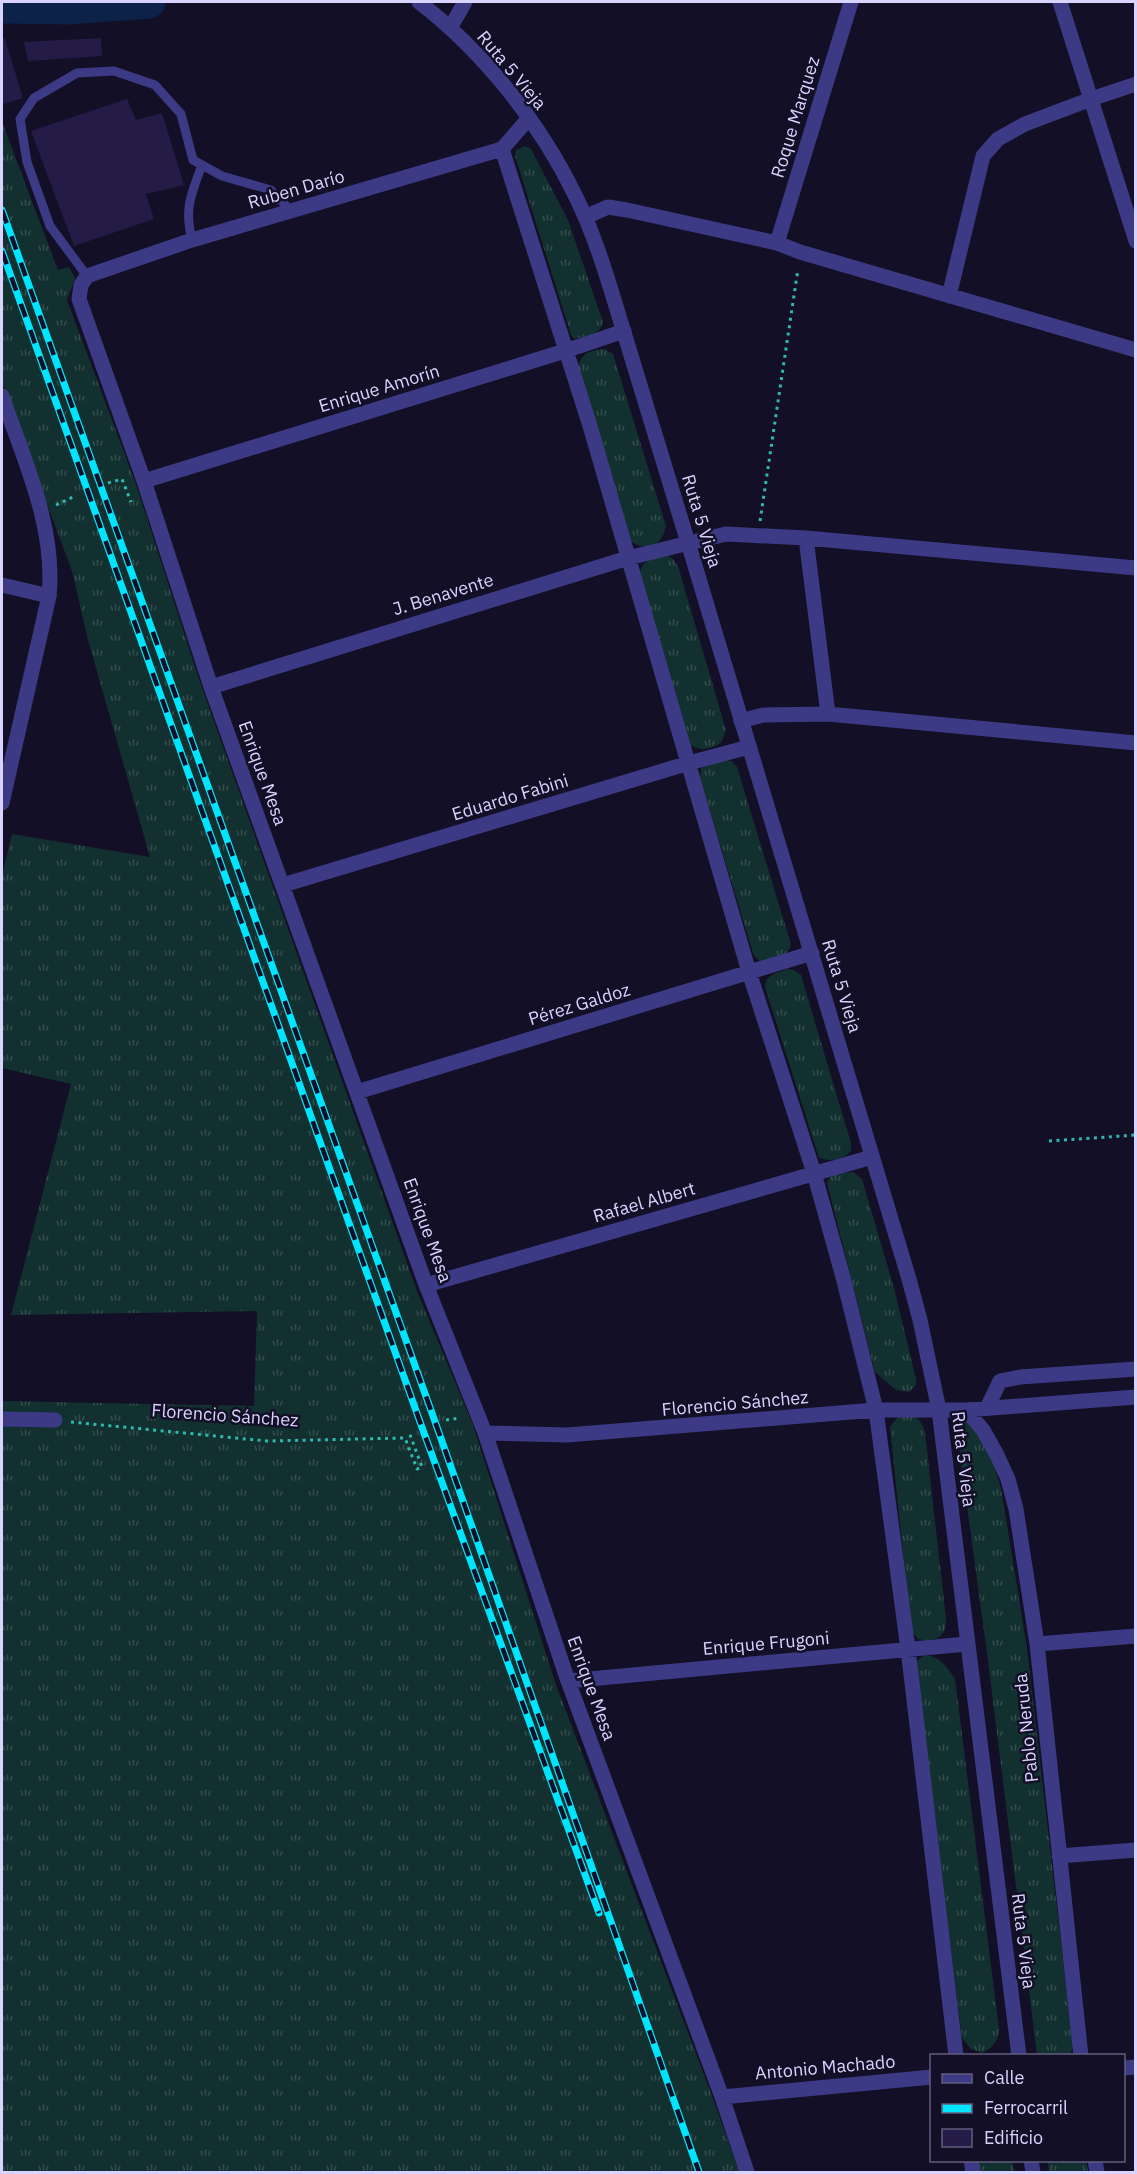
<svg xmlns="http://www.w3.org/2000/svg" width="1137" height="2174" viewBox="0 0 1137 2174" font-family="'IBM Plex Sans',sans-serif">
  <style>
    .grass { fill: url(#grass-tufts) }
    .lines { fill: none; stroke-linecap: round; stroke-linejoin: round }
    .river { stroke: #0c2248; stroke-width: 33 }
    .building { fill: #241b47 }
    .path { stroke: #2fb8b0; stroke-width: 3; stroke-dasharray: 3 4.5; stroke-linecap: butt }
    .service { stroke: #3d3a85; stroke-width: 9 }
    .minor { stroke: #3d3a85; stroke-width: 15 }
    .tertiary { stroke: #3d3a85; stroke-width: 15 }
    .rail-casing { stroke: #00e5ff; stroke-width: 7 }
    .rail { stroke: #130f26; stroke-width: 4.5; stroke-dasharray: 14; stroke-linecap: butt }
    .labels { text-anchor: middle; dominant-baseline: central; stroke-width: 5; stroke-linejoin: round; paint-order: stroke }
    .street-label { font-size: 18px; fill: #d9d4ff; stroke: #130f26 }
  </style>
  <defs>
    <pattern id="grass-tufts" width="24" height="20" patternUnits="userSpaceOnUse" patternTransform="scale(1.5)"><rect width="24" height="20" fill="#12302f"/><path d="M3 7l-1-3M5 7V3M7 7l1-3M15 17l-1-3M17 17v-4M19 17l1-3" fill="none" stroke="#344d4e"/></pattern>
  </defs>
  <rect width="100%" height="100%" fill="#130f26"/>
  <!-- grass -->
  <path class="grass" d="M2,122L58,270L69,267L75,278L67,300L136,484L199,679L417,1291L473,1425L555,1682L714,2101L739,2172H2V1401L254,1406L257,1311L11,1315L71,1084L2,1068V876L12,834L150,857L88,640L72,571L2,383Z
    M525,146L531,149L568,220L603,322C600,335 586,336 574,339L571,335L515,156L516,150Z
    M605,349L613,354L666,526C662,546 646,553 629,540L578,370C579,353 591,350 605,349Z
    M665,555L672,558L678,566L726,730L721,743C708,750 702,751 689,745L640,577C640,560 651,559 665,555Z
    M723,760L732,761L737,767L791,944C789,957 772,959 761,962L754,956L700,778L701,768Z
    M787,969L794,970L801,975L851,1143V1151C841,1160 833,1162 819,1158L765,987C766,974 777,973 787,969Z
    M853,1172L862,1179L894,1288L916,1379V1385L909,1392L896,1390L875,1372L827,1183L830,1177L841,1173Z
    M907,1414C919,1416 921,1421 925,1432L946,1619C947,1637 935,1643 918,1639L911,1630L890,1427L897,1418Z
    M959,1421H966L973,1428L991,1457L1001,1488L1027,1648L1073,2047L1070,2055H1037L987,1653L956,1425Z
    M925,1655C941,1657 947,1667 955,1679L999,2029C999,2041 992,2048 982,2053L971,2049L962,2038C946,1914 933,1789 915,1664L919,1659Z
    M976,2161H1013L1014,2172H978Z
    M1048,2161H1086L1088,2172H1049Z"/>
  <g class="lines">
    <!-- river -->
    <path class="river" d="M2,7L67,8L149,2"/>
  </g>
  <!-- building -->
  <path class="building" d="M101,38L102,56L28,61L24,42Z
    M2,39H5L23,98L4,104L2,95Z
    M127,99L136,120L162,113L184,185L146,194L154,219L74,246L31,131Z"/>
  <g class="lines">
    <!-- path -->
    <path class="path" d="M108,483L122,479L131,502
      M56,505L75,496
      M760,521L798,269
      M1049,1141L1136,1135
      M446,1420L460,1418
      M71,1422L267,1441L405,1438L417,1469L422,1467L409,1432"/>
    <!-- service -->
    <path class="service" d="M192,240C184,208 191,195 202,165
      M87,276L50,226L27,162L20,119L34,98L77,73L114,71L155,85L181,114L193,160L222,176L271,190L291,211"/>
    <!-- minor -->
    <path class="minor" d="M1060,2L1136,241
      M529,118L502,149L192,240L87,276L81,285L79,299L144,481L211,687L426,1285L485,1433L568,1681L722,2097L747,2172
      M502,149L590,426L749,972L814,1173L843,1277L876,1410L908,1649L956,2056
      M585,217L608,207L627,210L777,243L800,252L1136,350
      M777,243L851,2
      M949,296L983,156L998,139L1025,124L1091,99L1136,84
      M144,481L565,351L624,331
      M806,538L828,714
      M2,585L49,596
      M211,687L628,558L726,534L806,538L1136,568
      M741,721L763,715L828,714L1136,743
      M283,885L689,763L749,747
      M357,1092L812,953
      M426,1285L872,1157
      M987,1408L1000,1381L1020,1377L1136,1369
      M966,1410L983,1430L997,1455L1008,1479L1016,1509L1037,1644L1081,2056
      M2,1419L55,1420
      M485,1433L567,1435L876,1410H966L1136,1397
      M1037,1644L1136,1636
      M568,1681L967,1644
      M1059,1856L1136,1850
      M1124,2068L1136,2067
      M722,2097L932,2077
      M971,2160L973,2172
      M1095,2160L1097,2172"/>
    <!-- tertiary -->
    <path class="tertiary" d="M419,2C483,51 540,123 575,195C598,241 611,291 626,339C649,413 671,486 693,559C765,799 837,1039 909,1279L920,1320L939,1410L1019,2056
      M450,28L465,2
      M2,396C24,460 56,527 49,596L2,803
      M1031,2160L1033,2172"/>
    <defs>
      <path id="rail" d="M2,210L438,1430L699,2172
        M2,251L424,1433L599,1913"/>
    </defs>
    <!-- rail casing -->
    <use href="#rail" class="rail-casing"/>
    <!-- rail -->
    <use href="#rail" class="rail"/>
  </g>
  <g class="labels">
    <!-- street labels -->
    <g class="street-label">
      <text transform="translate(512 70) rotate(50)">Ruta 5 Vieja</text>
      <text transform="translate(795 117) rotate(-73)">Roque Marquez</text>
      <text transform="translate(296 189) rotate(-16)">Ruben Darío</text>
      <text transform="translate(379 388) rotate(-17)">Enrique Amorín</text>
      <text transform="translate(702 521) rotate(73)">Ruta 5 Vieja</text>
      <text transform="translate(443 594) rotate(-17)">J. Benavente</text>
      <text transform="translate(263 773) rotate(70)">Enrique Mesa</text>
      <text transform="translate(510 797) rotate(-17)">Eduardo Fabini</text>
      <text transform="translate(842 986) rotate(73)">Ruta 5 Vieja</text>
      <text transform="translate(579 1004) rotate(-17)">Pérez Galdoz</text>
      <text transform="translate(644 1202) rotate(-16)">Rafael Albert</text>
      <text transform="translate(428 1230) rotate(70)">Enrique Mesa</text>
      <text transform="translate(735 1403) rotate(-5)">Florencio Sánchez</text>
      <text transform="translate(225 1415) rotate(4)">Florencio Sánchez</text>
      <text transform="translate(964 1459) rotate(83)">Ruta 5 Vieja</text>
      <text transform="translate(766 1643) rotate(-5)">Enrique Frugoni</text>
      <text transform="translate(592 1688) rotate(70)">Enrique Mesa</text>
      <text transform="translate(1026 1728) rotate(-96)">Pablo Neruda</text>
      <text transform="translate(1024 1941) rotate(83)">Ruta 5 Vieja</text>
      <text transform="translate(825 2067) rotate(-5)">Antonio Machado</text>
    </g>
  </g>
  <!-- border -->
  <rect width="1137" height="2174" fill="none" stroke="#d9d4ff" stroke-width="6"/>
  <!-- legend -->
  <rect x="930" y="2054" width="195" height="108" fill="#130f26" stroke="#625e7d" stroke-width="1.5"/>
  <rect x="942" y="2074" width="30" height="9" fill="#3d3a85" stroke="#625e7d" stroke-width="1.5"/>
  <text x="984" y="2084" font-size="18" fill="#d9d4ff">Calle</text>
  <rect x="942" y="2104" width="30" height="9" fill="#00e5ff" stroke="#625e7d" stroke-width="1.5"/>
  <text x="984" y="2114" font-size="18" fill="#d9d4ff">Ferrocarril</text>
  <rect x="942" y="2129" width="30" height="18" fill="#241b47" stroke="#625e7d" stroke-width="1.5"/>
  <text x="984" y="2144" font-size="18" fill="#d9d4ff">Edificio</text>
</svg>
